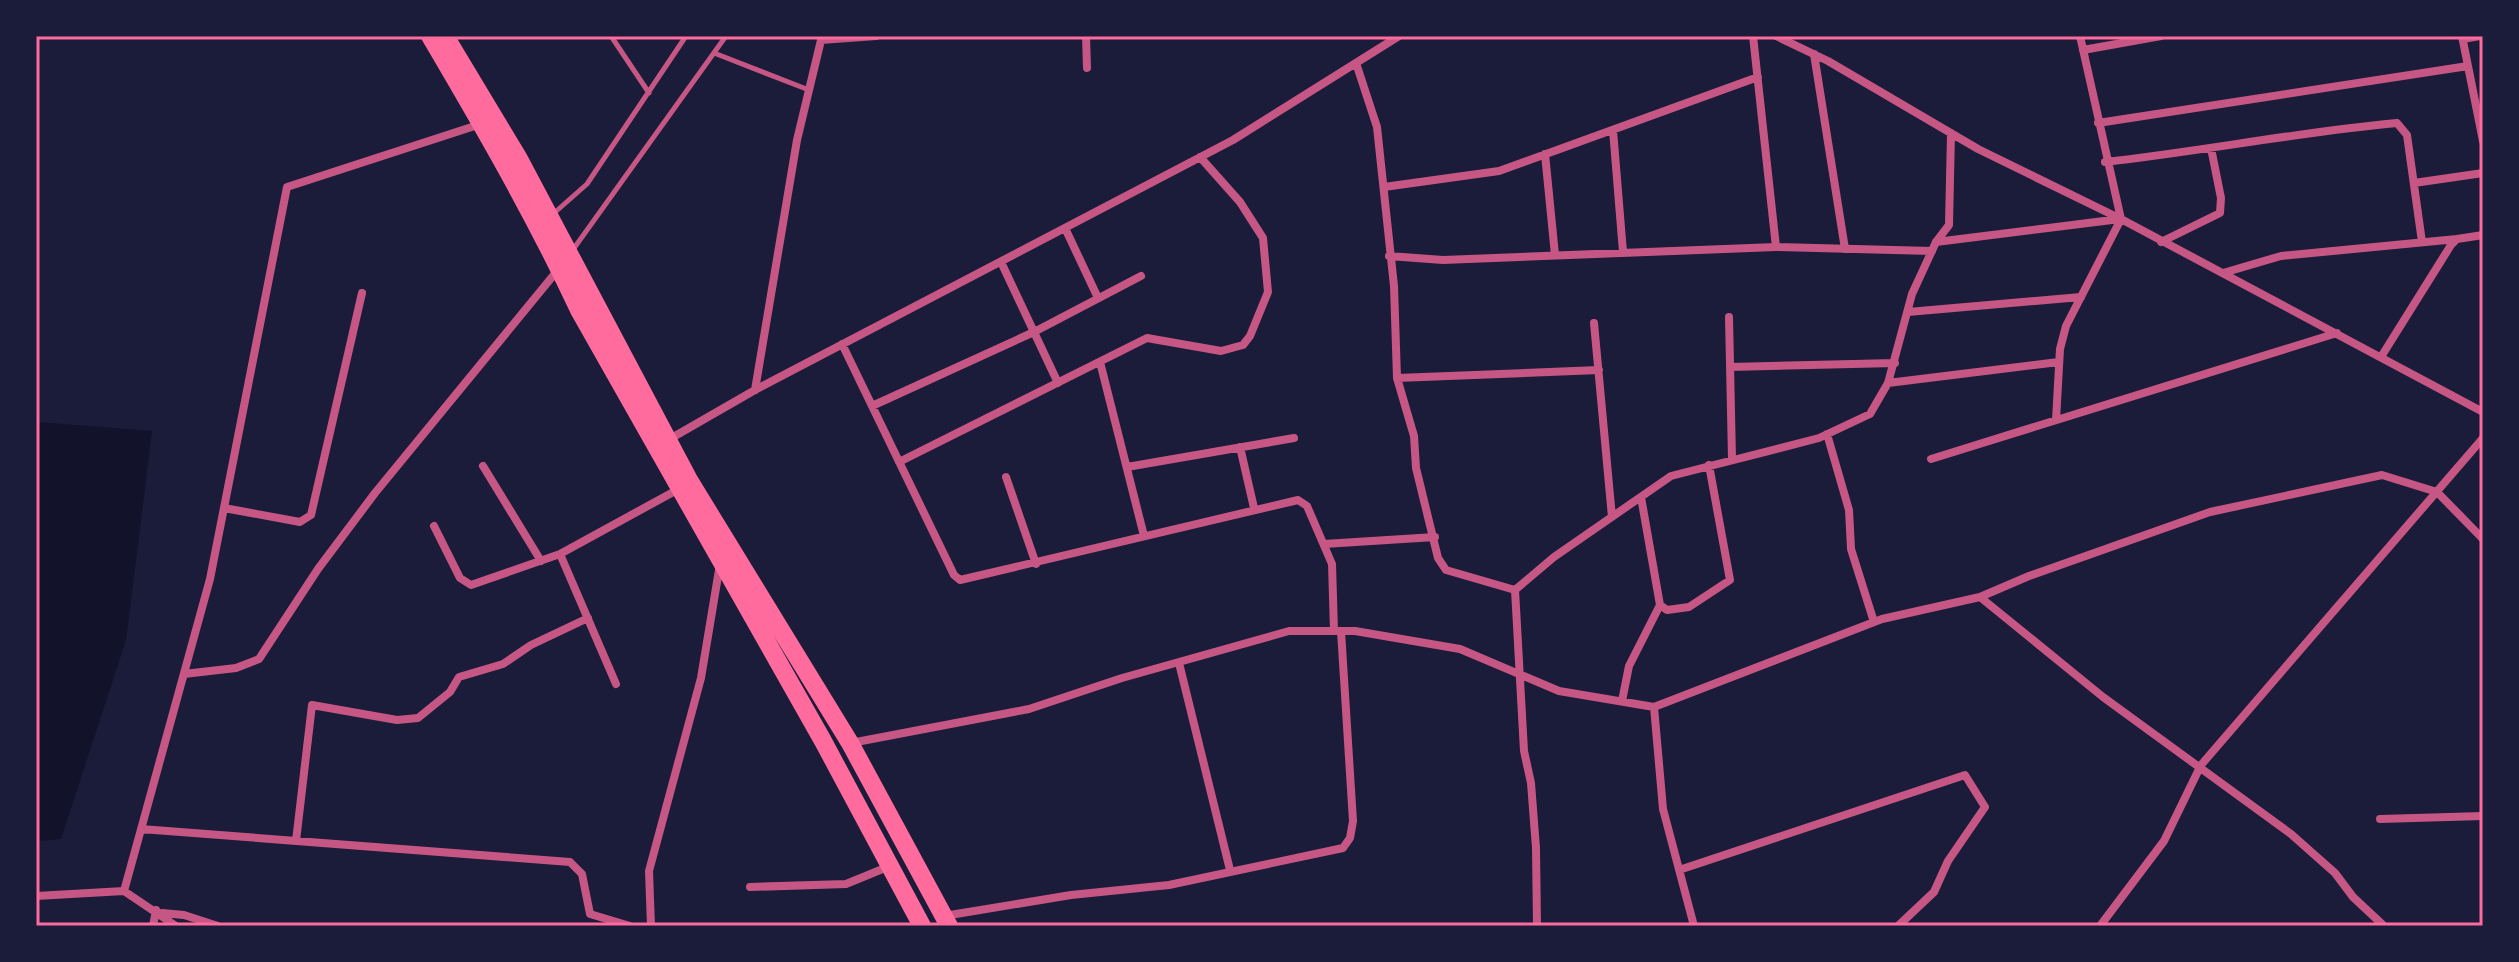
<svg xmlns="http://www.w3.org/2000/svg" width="2519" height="962" viewBox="0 0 2519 962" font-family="Georgia,serif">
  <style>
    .water { fill: #12122b }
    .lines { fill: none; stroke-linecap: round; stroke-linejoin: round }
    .service { stroke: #c65784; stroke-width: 5 }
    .minor { stroke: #c65784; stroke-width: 8 }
    .primary { stroke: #ff6b9d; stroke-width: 18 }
    .neatline { fill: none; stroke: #ff6b9d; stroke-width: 3 }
  </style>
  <rect width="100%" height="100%" fill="#1b1b3a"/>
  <!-- water -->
  <path class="water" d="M36,422L152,431L126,640L61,839L36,841Z"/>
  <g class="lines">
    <!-- service -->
    <path class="service" d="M611,36L649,93
      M714,53L809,90
      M553,214L587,184L686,36
      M572,251L726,36"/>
    <!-- minor -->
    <path class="minor" d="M1086,36L1087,68
      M1753,36L1776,247
      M1776,36L1828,61L1978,149L2121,219L2483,412
      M2462,36L2483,141
      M2463,39L2480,36
      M821,40L876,36
      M2083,50L2161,36
      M1814,54L1845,249
      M1356,63L1377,127L1394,286L1397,378L1414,436L1416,468L1438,558L1446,570L1515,590
      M2098,123L2468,66
      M1613,130L1623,252
      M1545,154L1555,255
      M2105,162C2203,151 2299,132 2397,123L2407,135L2422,242
      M2414,183L2483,173
      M1384,187L1499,171L1758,77
      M1065,228L1098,298
      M1936,242L2120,219
      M2161,242L2220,213L2221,198L2211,148
      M1389,256L1443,260L1776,247L1932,251
      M1001,262L1058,383
      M2223,273L2281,256L2457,239
      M1908,312L2081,297
      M1729,317L1732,459
      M1594,323L1612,517
      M842,344L954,575L960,580L1298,500L1307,506L1332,564L1334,631
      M2381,357L2451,245L2457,239L2483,235
      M1100,362L1144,536
      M1730,367L1895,363
      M1397,378L1599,370
      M1888,383L2059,362
      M755,390L797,140L822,36
      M872,406L1034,332L1141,276
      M2056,420L2060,349L2066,326L2121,219L2080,36
      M1827,434L1849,510L1851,549L1874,622
      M668,440L755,390L1233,140L1399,36
      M1240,447L1254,508
      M1931,459L2337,333
      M899,462L1147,338L1221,351L1243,345L1250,336L1268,292L1263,238L1240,202L1200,157
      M483,466L541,561
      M1127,467L1294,438
      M1006,477L1036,564
      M1641,497L1660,605L1667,610L1689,607L1730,580L1709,465
      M224,508L300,522L311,515L362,293
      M434,526L460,578L471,585L560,554L677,490
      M1324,544L1435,537
      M560,554L616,684
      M1980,597L2103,697L2291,834L2335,873L2353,897L2384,926
      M1179,663L1230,870
      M184,674L236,668L259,659L318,569L375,493L557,271
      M1622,701L1629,666L1660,605
      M1654,707L1663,809L1694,926
      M851,743L1029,709L1122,678L1289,631H1355L1460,649L1559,691L1654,707L1882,619L1980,597L2029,576L2210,512L2382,475L2437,492L2483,539
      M2380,819L2483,816
      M141,829L570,862L582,874L590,914L630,926
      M296,841L312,705L397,720L418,718L450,692L459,677L503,664L531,645L588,618
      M1679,870L1965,775L1985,807L1948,861L1934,892L1898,926
      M750,887L846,884L890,866
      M124,891L210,579L287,187L481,124
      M36,896L124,891L176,926
      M162,913L184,915L218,926
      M944,916L1071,895L1169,885L1343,848L1350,838L1353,821L1341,631
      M153,926L156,910
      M651,926L649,871L701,678L720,564
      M1537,926L1536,848L1531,783L1524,751L1515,590L1554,557L1671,476L1819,438L1870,414L1888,383L1912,294L1936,242L1949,225L1951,133
      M2100,926L2164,841L2201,765L2483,438"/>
    <!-- primary -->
    <path class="primary" d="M430,36C483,126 535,216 579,310L823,741L922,926
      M445,36L519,159L689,480L850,743L949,926"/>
  </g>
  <!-- border -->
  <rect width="2519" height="962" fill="none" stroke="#1b1b3a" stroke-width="76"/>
  <rect x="38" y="38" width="2443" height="886" class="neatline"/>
</svg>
